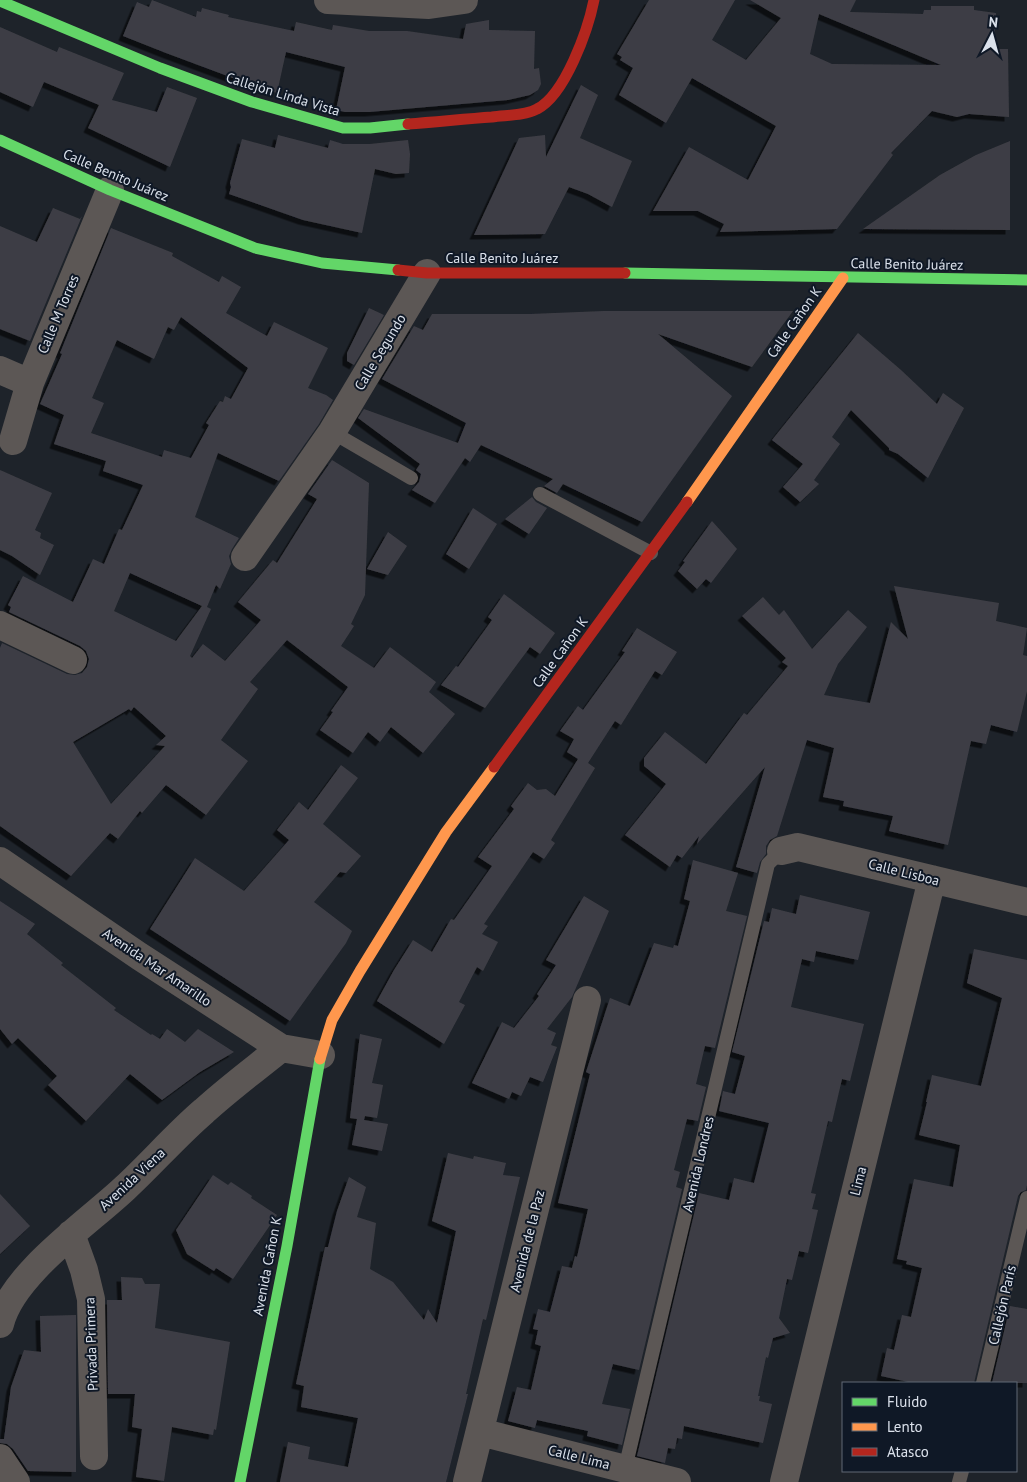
<svg xmlns="http://www.w3.org/2000/svg" width="1027" height="1482" viewBox="0 0 1027 1482" font-family="'PT Sans',sans-serif">
  <style>
    .building { fill: #3e3e45; fill-rule: evenodd; filter: url(#shadow) }
    .lines { fill: none; stroke-linecap: round; stroke-linejoin: round }
    .lane { stroke: #5c5755; stroke-width: 14 }
    .street { stroke: #5c5755; stroke-width: 28 }
    .fast { stroke: #63d668; stroke-width: 11 }
    .slow { stroke: #ff974d; stroke-width: 11 }
    .jam { stroke: #b3261e; stroke-width: 11 }
    .labels { text-anchor: middle; dominant-baseline: central; stroke-width: 4; stroke-linejoin: round; paint-order: stroke }
    .street-label { font-size: 14px; fill: #dbe1eb; stroke: #0f1826 }
  </style>
  <defs>
    <filter id="shadow"><feDropShadow dx="-4.5" dy="4.5" stdDeviation="0" flood-color="#0009"/></filter>
  </defs>
  <rect width="100%" height="100%" fill="#1e232a"/>
  <!-- building -->
  <path class="building" d="M152,0L196,17L197,11L201,12L202,8L229,15L228,17L294,31L296,22L332,30L333,25L369,31H407L463,39L466,24L489,20V30L535,31L534,69L539,68L541,84L538,90L530,95L508,100L369,112H345L336,110L345,67L286,52L277,93L257,87L166,53L123,36L137,2L149,7Z
    M649,0H735L712,40L746,60L781,18L750,0H856L850,12L923,14L924,10H931V6H974V10L996,13L994,49H1008L1009,117L969,114L957,117L932,111L891,153L893,155L837,229L720,232L724,224L698,211H653L689,147L748,180L776,126L692,78L666,123L619,95L633,68L620,60L622,57L617,54ZM819,14L843,24L941,65L832,64L810,54Z
    M0,27L57,52L59,47L124,73L112,100L157,112L167,87L197,98L170,167L88,128L99,105L44,82L33,107L0,92Z
    M581,85L598,95L580,138L632,161L612,207L588,194L569,187L545,234L474,235L519,138L545,135L546,157Z
    M278,135L328,148L330,140L343,144H370L408,140L410,154L409,173L396,174L375,169L362,233L303,220L229,194L231,187L230,183L242,139L275,148Z
    M1010,141V230L863,229L940,175L976,155Z
    M53,208L80,219L82,216L30,341L0,329V226L37,242Z
    M111,228L173,253L172,256L219,282L222,276L241,287L226,313L267,336L274,322L328,348L308,388L326,395L333,400L319,424L279,481L218,453L195,517L239,538L232,549L229,556L231,564L220,589L216,585L207,607L211,609L190,656L192,658L203,644L225,661L261,620L238,602L273,560L277,563L317,499L308,494L332,460L369,483L365,595L351,624L354,626L341,646L374,668L390,647L436,682L429,692L455,714L423,753L391,727L380,742L368,732L353,753L320,730L333,712L331,711L348,687L287,640L250,682L258,689L221,740L248,761L206,815L166,785L142,813L140,811L118,839L110,833L71,876L0,826V648L2,643L67,674L75,675L82,673L87,667L89,659L86,651L80,646L9,612L11,607L8,605L23,576L73,602L93,559L104,564L119,529L122,530L143,485L103,471L106,461L54,444L64,415L40,404L62,354L60,353ZM181,317L248,368L231,399L225,396L223,402L220,401L206,423L209,425L191,458L164,450L162,457L91,433L104,403L92,398L117,340L154,359L168,327L174,330ZM130,573L202,606L176,641L114,611ZM134,707L166,736L156,745L165,746L111,804L73,742L129,709L131,711Z
    M369,308L384,315L354,365L347,361V353Z
    M604,311H793L752,367L658,334L732,396L642,522L563,484L557,493L544,486L553,479L481,445L470,462L465,458L435,503L412,490L419,482L421,474L416,470L420,464L358,418L364,409L458,443L466,423L382,379L414,326L423,330L432,314H530Z
    M858,333L901,370L937,404L943,393L964,408L928,478L898,454L889,450V448L851,410L832,437L840,444L814,480L819,484L800,502L783,487L803,464L772,440Z
    M0,470L52,493L35,530L41,533L40,538L54,545L40,575L12,556L0,550Z
    M532,497L536,502L547,508L529,534L505,519Z
    M473,508L497,524L469,569L446,554Z
    M712,521L737,549L711,583L706,579L697,589L678,571L685,562L683,561Z
    M388,532L407,546L388,575L367,569Z
    M894,586L999,603L996,621L1027,628L1023,655L1027,656V691L1017,732L991,725L986,744L971,741L948,845L889,831L893,816L843,806L844,801L823,797L834,748L807,740L777,836L770,840L766,846V854L760,862L757,873L736,867L765,767L697,844L699,836L682,858L677,855L670,867L625,835L666,784L644,766V758L665,732L706,764L744,713L747,715L788,666L782,662L786,658L742,616L763,597L779,615L784,610L812,649L848,610L867,627L838,664L824,695L870,703L891,622L908,639Z
    M504,594L555,633L540,654L530,647L485,708L441,685L456,666L458,667L492,620L488,617Z
    M637,628L677,652L662,675L655,671L621,725L615,721L588,763L595,768L551,840L555,843L544,859L533,852L484,924L488,926L482,934L498,942L483,971L477,967L459,1002L465,1005L444,1044L377,1001L394,970L413,940L432,952L451,919L454,920L492,866L478,857L514,809L511,806L528,783L537,790L546,789L555,796L578,759L567,752L574,739L560,731L578,706L583,710L625,652L622,651Z
    M341,765L358,778L323,824L361,856L346,873L340,872L314,902L352,931L346,943L290,1021L150,929L195,858L244,891L289,840L277,830L299,802L308,810Z
    M693,860L738,873L726,911L747,916L715,1048L705,1046L696,1084L706,1087L698,1121L687,1119L674,1170L680,1172L676,1187L682,1189L639,1370L613,1364L602,1404L630,1409L622,1445L587,1436L588,1431L537,1420L535,1428L508,1421L517,1387L531,1390L541,1346L535,1344L538,1330L533,1329L538,1309L550,1312L562,1266L572,1268L575,1256L577,1257L588,1209L558,1203L590,1074L586,1072L610,998L630,1006L654,943L673,948L674,945L678,946L690,901L684,899Z
    M800,895L870,912L858,960L816,951L814,962L802,959L791,1007L864,1024L850,1081L842,1079L832,1122L828,1121L811,1193L816,1194L812,1209L818,1210L808,1253L799,1251L792,1280L787,1279L779,1318L790,1333L773,1338L768,1358L766,1357L758,1396H760L759,1401L772,1404L763,1443L684,1426L682,1439L677,1438L675,1449L668,1448L665,1463L637,1456L699,1193L729,1200L734,1178L754,1183L769,1123L719,1111L723,1091L735,1094L745,1056L732,1052L764,921L769,922L772,908L796,914Z
    M584,896L609,911L572,997L547,1029L556,1033L551,1045L557,1047L543,1082L530,1077L521,1096L512,1092L509,1099L472,1083L502,1022L514,1028L539,996L537,994L556,965L546,960Z
    M0,901L35,924L27,934L63,963L61,965L116,1008L114,1010L151,1035L152,1034L160,1039L167,1029L185,1042L198,1029L234,1052L200,1072L162,1100L130,1074L86,1121L48,1085L57,1076L18,1038L12,1044L0,1029Z
    M974,949L1027,960V1185L1026,1190L1021,1192L1018,1196L974,1383H913L881,1376L887,1348L894,1350L902,1315L911,1317L922,1268L906,1264L907,1261L897,1259L914,1179L953,1187L960,1145L919,1135L927,1102H926L932,1075L981,1086L1002,998L967,983Z
    M360,1034L382,1039L372,1083L383,1085L377,1118L365,1116L364,1120L388,1124L382,1151L352,1145L357,1119L350,1118Z
    M448,1153L473,1159L474,1156L506,1163L503,1175L520,1177L486,1320L483,1319L466,1394H468L446,1482H280L288,1442L310,1447L308,1459L348,1467L358,1418L301,1407L304,1386L296,1384L325,1247H328L337,1211L349,1177L366,1187L357,1217L376,1223L370,1269L393,1282L424,1320L428,1309L437,1323L456,1231L432,1221Z
    M213,1175L228,1185L231,1182L252,1196L251,1198L277,1215L233,1279L216,1268L214,1271L187,1254L176,1230Z
    M0,1194L30,1226L0,1254Z
    M121,1277L142,1278L145,1284H160L155,1328L230,1342L216,1430L214,1429L213,1435L172,1427L164,1481L136,1477L142,1429L132,1427L135,1394H108L107,1300H122Z
    M1010,1306L1027,1309V1383H992Z
    M76,1315V1472L28,1471L13,1449L7,1444L0,1443V1439H4L11,1387L24,1350L41,1352L40,1316Z"/>
  <g class="lines">
    <!-- lane -->
    <path class="lane" d="M332,432L411,478
      M540,494L651,553
      M983,1383L1027,1198
      M624,1473L768,864L781,851
      M959,1482L962,1471"/>
    <!-- street -->
    <path class="street" d="M328,0L429,5L464,0
      M0,370L30,383
      M13,441L30,383L110,190
      M245,557L332,432L427,273
      M0,625L73,660
      M781,851L798,847L1027,902
      M0,861L139,956L281,1048L321,1055
      M71,1234L84,1270L91,1299L94,1456
      M0,1324C12,1274 88,1223 125,1188C152,1163 176,1135 204,1111C228,1089 255,1069 281,1048
      M480,1432L677,1482
      M0,1458L16,1482
      M467,1482L587,1000
      M784,1482L932,879"/>
    <!-- fast -->
    <path class="fast" d="M0,1L160,68L252,102L343,128H370L408,124
      M0,140L110,190L255,248L322,263L398,270
      M625,273L1027,280
      M240,1482L287,1246L320,1059"/>
    <!-- slow -->
    <path class="slow" d="M687,502L843,278
      M320,1059L332,1020L360,971L446,832L494,767"/>
    <!-- jam -->
    <path class="jam" d="M408,124C436,122 464,119 492,117C506,115 524,116 537,109C565,95 588,30 594,0
      M398,270L427,273H625
      M494,767L687,502"/>
  </g>
  <g class="labels">
    <!-- street labels -->
    <g class="street-label">
      <text transform="translate(283 94) rotate(17)">Callejón Linda Vista</text>
      <text transform="translate(116 175) rotate(23)">Calle Benito Juárez</text>
      <text x="502" y="258">Calle Benito Juárez</text>
      <text transform="translate(907 264) rotate(1)">Calle Benito Juárez</text>
      <text transform="translate(58 314) rotate(-67)">Calle M Torres</text>
      <text transform="translate(794 322) rotate(-55)">Calle Cañon K</text>
      <text transform="translate(380 352) rotate(-59)">Calle Segundo</text>
      <text transform="translate(560 652) rotate(-54)">Calle Cañon K</text>
      <text transform="translate(904 872) rotate(14)">Calle Lisboa</text>
      <text transform="translate(157 967) rotate(34)">Avenida Mar Amarillo</text>
      <text transform="translate(698 1164) rotate(-77)">Avenida Londres</text>
      <text transform="translate(132 1179) rotate(-43)">Avenida Viena</text>
      <text transform="translate(858 1181) rotate(-76)">Lima</text>
      <text transform="translate(527 1241) rotate(-76)">Avenida de la Paz</text>
      <text transform="translate(267 1266) rotate(-79)">Avenida Cañon K</text>
      <text transform="translate(1002 1305) rotate(-77)">Callejón París</text>
      <text transform="translate(91 1344) rotate(-92)">Privada Primera</text>
      <text transform="translate(579 1457) rotate(14)">Calle Lima</text>
    </g>
  </g>
  <!-- legend -->
  <rect x="842" y="1382" width="175" height="90" fill="#0f1826" stroke="#616875"/>
  <rect x="852" y="1398" width="25" height="8" fill="#63d668" stroke="#616875"/>
  <text x="887" y="1407" font-size="15" fill="#dbe1eb">Fluido</text>
  <rect x="852" y="1423" width="25" height="8" fill="#ff974d" stroke="#616875"/>
  <text x="887" y="1432" font-size="15" fill="#dbe1eb">Lento</text>
  <rect x="852" y="1448" width="25" height="8" fill="#b3261e" stroke="#616875"/>
  <text x="887" y="1457" font-size="15" fill="#dbe1eb">Atasco</text>
  <!-- north arrow -->
  <g transform="translate(992 35) rotate(6)" stroke="#0f1826" stroke-width="4" paint-order="stroke">
  <path d="M0-4L9 19L0 12L-9 19Z" fill="#dbe1eb"/>
  <text y="-8" font-size="14" font-weight="bold" text-anchor="middle" fill="#dbe1eb">N</text>
  </g>
</svg>
